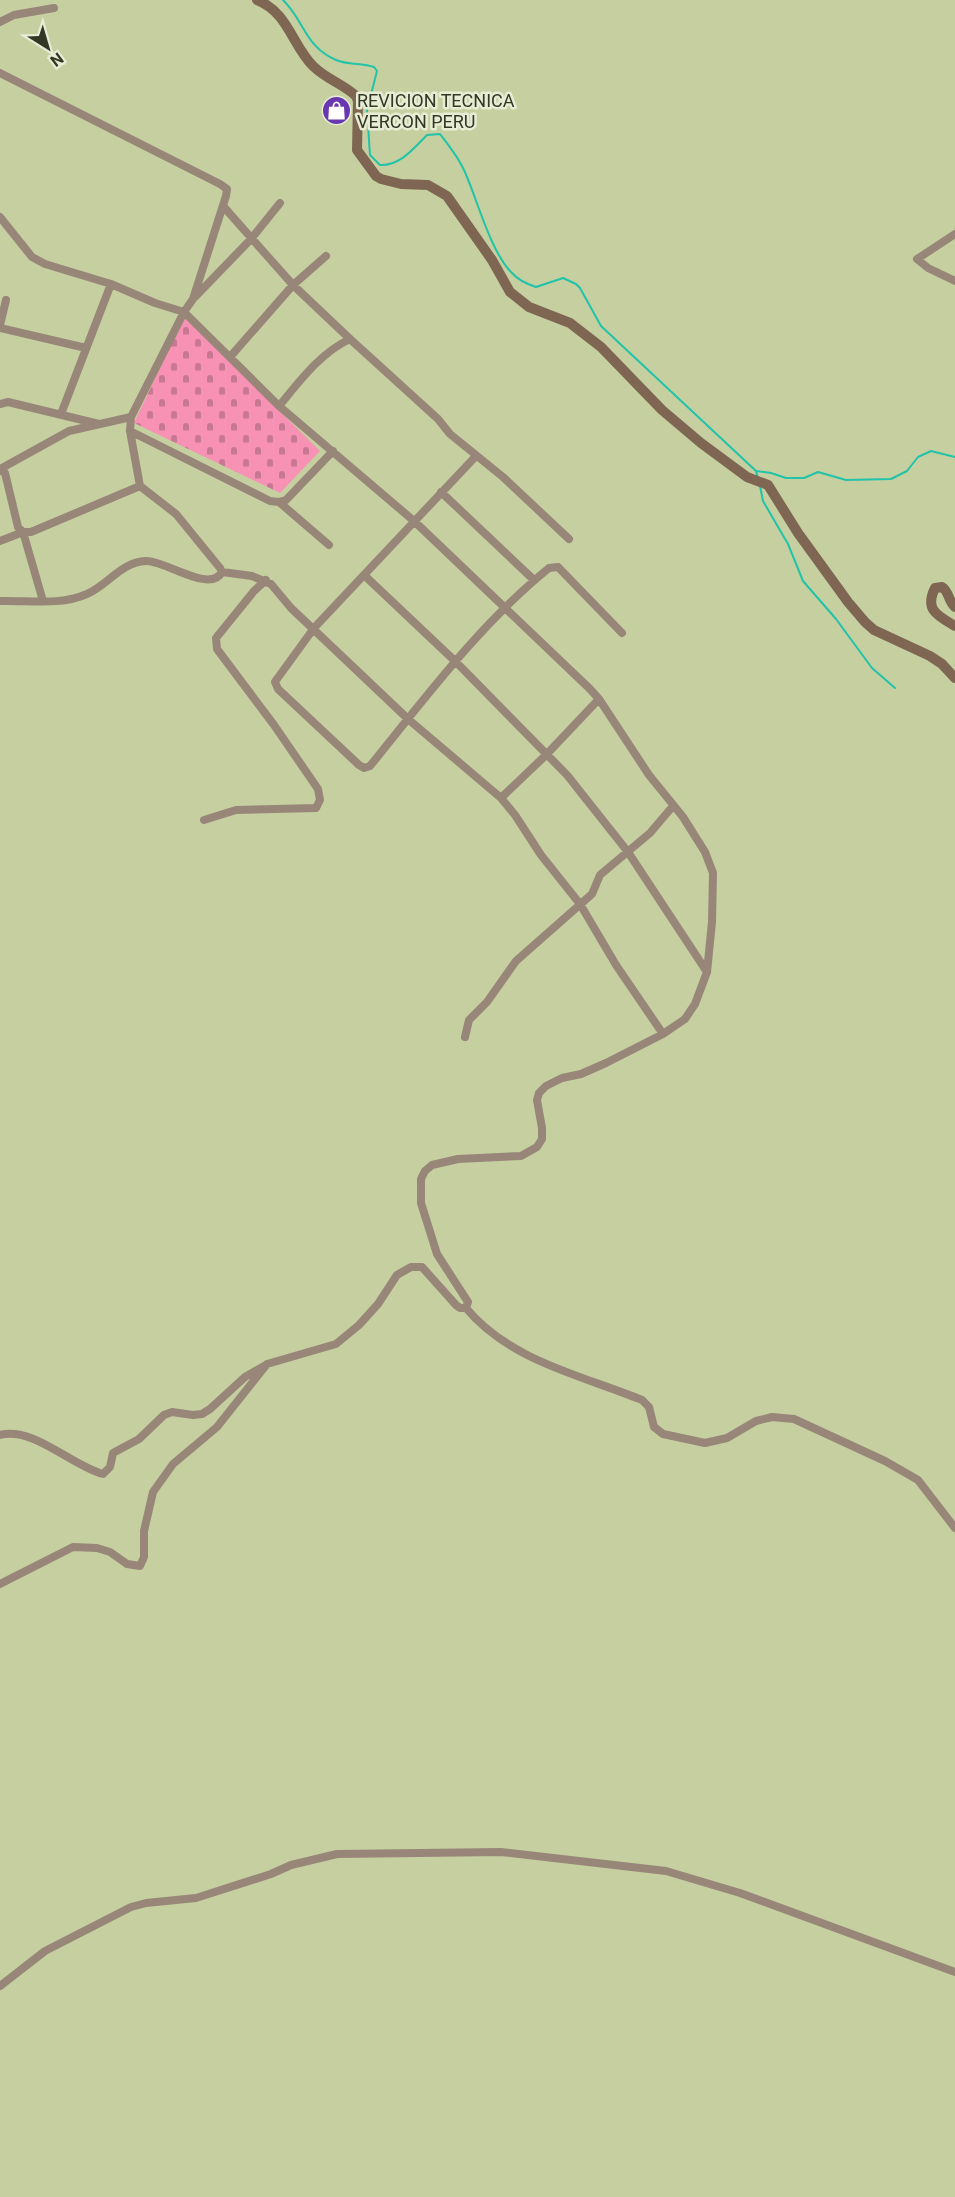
<svg xmlns="http://www.w3.org/2000/svg" width="955" height="2197" viewBox="0 0 955 2197" font-family="Roboto,sans-serif">
  <style>
    .cemetery { fill: url(#cemetery-stones) }
    .lines { fill: none; stroke-linecap: round; stroke-linejoin: round }
    .stream { stroke: #21c3a9; stroke-width: 2 }
    .street { stroke: #988679; stroke-width: 8 }
    .secondary { stroke: #7f6653; stroke-width: 10 }
    .labels { text-anchor: middle; dominant-baseline: central; stroke-width: 5; stroke-linejoin: round; paint-order: stroke }
    .poi-label { font-size: 18px; fill: #333825; stroke: #e7edd5; text-anchor: start }
  </style>
  <defs>
    <pattern id="cemetery-stones" width="16" height="16" patternUnits="userSpaceOnUse" patternTransform="scale(1.5)"><rect width="16" height="16" fill="#f792b5"/><path d="M2 7V4a2 2 0 0 1 4 0v3zM10 15v-3a2 2 0 0 1 4 0v3z" fill="#c97893"/></pattern>
  </defs>
  <rect width="100%" height="100%" fill="#c5cfa0"/>
  <!-- cemetery -->
  <path class="cemetery" d="M184,317L320,451L280,493L134,423Z"/>
  <g class="lines">
    <!-- stream -->
    <path class="stream" d="M283,0C304,20 305,47 336,60C348,65 362,63 374,67L377,71L367,110L370,155L380,165C400,166 414,148 427,135L440,134C450,147 461,161 467,177C478,203 492,254 512,273C518,280 527,284 536,287L563,278L576,284L580,288L601,326L756,471L758,478
      M756,471L771,473L786,478H804L818,472L846,480L891,479L907,471L918,457L931,451L955,457
      M760,486L763,501L788,544L803,581L836,619L872,668L895,688"/>
    <!-- street -->
    <path class="street" d="M0,22L14,15L54,8
      M0,73L220,184L227,189L226,196L193,299L184,312L131,417L130,431L140,486L176,514L220,568L222,572C210,594 165,560 146,561C121,562 108,585 87,594C60,606 28,600 0,601
      M223,206L293,285L350,339L438,419L450,434L503,477L569,539
      M0,217L32,257L45,264L111,284L155,303L184,312L279,406L414,521L590,689L599,699L649,775L683,817L705,852L713,873L712,922L707,972L695,1004L685,1019L663,1034L606,1063L581,1074L562,1078L546,1086L539,1093L537,1100L542,1128V1139L537,1147L521,1156L458,1159L432,1165L425,1171L421,1179V1203L437,1254L468,1302L466,1308H460L456,1305L422,1267H411L397,1275L378,1304L359,1325L336,1344L267,1364L217,1427L173,1464L153,1492L144,1531V1557L140,1566L127,1564L110,1552L97,1548L73,1547L0,1584
      M955,234L917,259L928,268L955,281
      M195,297L251,239L280,203
      M0,325L6,300
      M0,328L86,348
      M230,357L293,285L326,256
      M0,404L8,402L99,424
      M279,406C299,382 320,353 350,339
      M61,414L111,284
      M130,431L270,501L279,502L286,500L333,451
      M476,456L314,628L277,679L275,682L278,689L359,765L364,768L370,766C426,697 480,624 549,568L558,567L622,633
      M0,469L69,431L131,417
      M0,470L5,473L18,527L23,532H31L140,486
      M441,492L534,580
      M279,502L329,545
      M0,541L23,532L43,601
      M222,572L252,576L271,584L291,608L408,719L501,798L515,815L541,855L580,904L616,965L663,1034
      M364,575L456,662L567,775L628,852L707,972
      M501,798L546,755L599,699
      M204,820L236,810L316,808L320,800L318,789L274,725L217,649L216,638L254,591L266,580
      M465,1037L469,1020L487,1002L516,961L592,894L600,875L650,833L673,806
      M466,1308C510,1361 581,1375 642,1400L649,1407L654,1427L663,1434L705,1443L727,1438L756,1421L772,1417L794,1419L885,1461L918,1480L955,1528
      M0,1435C33,1426 72,1466 103,1474L110,1467L113,1453L139,1439L164,1415L172,1412L193,1415L202,1414L210,1409L245,1377L266,1365
      M0,1986L45,1951L131,1907L146,1903L196,1898L271,1874L291,1865L337,1854L501,1852L666,1871L740,1893L955,1972"/>
    <!-- secondary -->
    <path class="secondary" d="M257,0C288,12 292,45 313,66C326,79 343,84 356,96L358,101L357,150L376,176L381,179L401,184L428,185L447,196L492,260L510,292L529,307L570,323L601,347L662,410L701,443L747,477L768,485L798,533L848,602L865,622L874,630L930,656L942,664L955,678
      M955,607C948,601 949,591 942,587L935,588C924,610 938,616 955,626"/>
  </g>
  <!-- icons -->
  <defs>
    <symbol id="shop-disc" viewBox="-11 -11 22 22"><circle r="9.5" fill="#6937af" stroke="#e7edd5"/><path d="M-5-2.5h2.3a2.7 3.5 0 0 1 5.4 0H5L5.5 6h-11ZM-1.5-2.5h3a1.5 2.3 0 0 0-3 0Z" fill="#fff"/></symbol>
  </defs>
  <g fill-rule="evenodd">
    <use href="#shop-disc" x="320" y="94" width="33" height="33"/>
  </g>
  <g class="labels">
    <!-- poi labels -->
    <g class="poi-label">
      <text x="357" y="100">REVICION TECNICA<tspan x="357" dy="21">VERCON PERU</tspan></text>
    </g>
  </g>
  <!-- north arrow -->
  <g transform="translate(48 48) rotate(143)" stroke="#e7edd5" stroke-width="4.5" paint-order="stroke">
  <path d="M0-4.5L10 22L0 15L-10 22Z" fill="#333825"/>
  <text y="-9" font-size="16" font-weight="bold" text-anchor="middle" fill="#333825">N</text>
  </g>
</svg>
